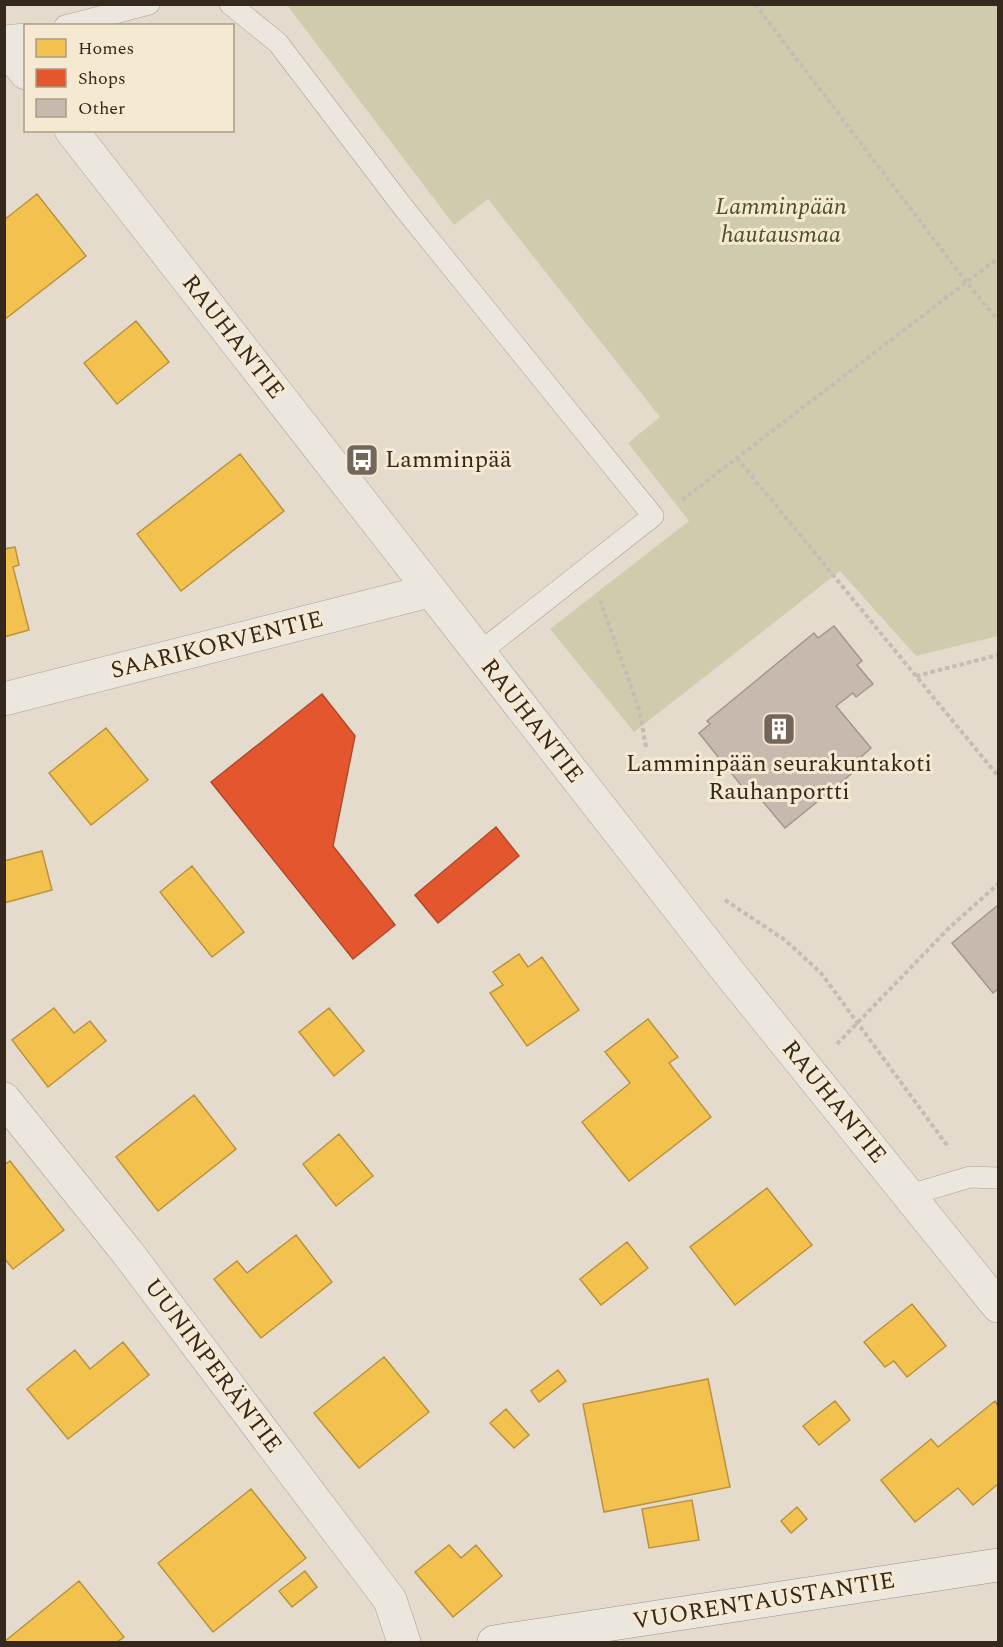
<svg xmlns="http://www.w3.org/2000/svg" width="1003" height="1647" viewBox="0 0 1003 1647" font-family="Spectral,serif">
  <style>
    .cemetery { fill: #cfccae }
    .homes { fill: #f2c14e; stroke: #ba933f; stroke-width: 1.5 }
    .shops { fill: #e4572e; stroke: #b04929; stroke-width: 1.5 }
    .building { fill: #c7b9ad; stroke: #a4968b; stroke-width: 1.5 }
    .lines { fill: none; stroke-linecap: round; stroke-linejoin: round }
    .lane-casing { stroke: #a9a095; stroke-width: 22 }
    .street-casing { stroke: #a9a095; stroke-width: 34 }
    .secondary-casing { stroke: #989085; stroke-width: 34 }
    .path { stroke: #c4bdb4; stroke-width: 4; stroke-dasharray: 4.5 3; stroke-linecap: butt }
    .lane { stroke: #ece7de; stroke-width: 21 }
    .street { stroke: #ece7de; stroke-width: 33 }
    .secondary { stroke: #ece7de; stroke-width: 33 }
    .labels { text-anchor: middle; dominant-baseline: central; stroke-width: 6; stroke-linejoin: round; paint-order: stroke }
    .park-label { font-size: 24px; font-style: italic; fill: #4a5324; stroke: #f5e9d1 }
    .street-label { font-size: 24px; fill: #37281d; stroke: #f5e9d1 }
    .poi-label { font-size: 24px; fill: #37281d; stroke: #f5e9d1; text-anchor: start }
  </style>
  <rect width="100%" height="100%" fill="#e4dbcc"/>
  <!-- cemetery -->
  <path class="cemetery" d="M287,5H998V636L916,656L840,571L634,732L550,629L689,521L628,443L660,417L488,199L454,225Z"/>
  <!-- homes -->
  <path class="homes" d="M37,194L86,256L4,320V220Z
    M136,321L169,362L117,404L84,363Z
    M240,454L284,511L181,591L137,534Z
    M15,547L19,565L13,567L29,630L4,637V549Z
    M106,728L148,780L91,825L49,773Z
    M42,851L52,890L4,903V861Z
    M192,866L244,932L212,957L160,892Z
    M519,954L528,967L542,957L579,1010L527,1046L490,993L503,985L493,972Z
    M54,1008L74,1033L90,1021L106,1041L48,1087L12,1040Z
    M329,1008L364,1051L334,1076L299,1032Z
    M648,1019L678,1057L669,1063L711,1117L629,1181L582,1122L630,1083L605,1052Z
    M194,1095L236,1149L158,1211L116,1157Z
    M339,1134L373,1176L336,1206L303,1164Z
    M10,1161L64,1230L13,1269L4,1258V1165Z
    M767,1188L812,1245L735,1305L690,1247Z
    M296,1235L332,1282L261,1338L214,1279L237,1261L247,1273Z
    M627,1242L648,1268L601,1305L580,1279Z
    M912,1304L946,1346L907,1377L894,1361L885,1367L864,1342Z
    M123,1342L149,1375L68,1439L27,1389L75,1350L90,1369Z
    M384,1357L429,1412L359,1468L314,1413Z
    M558,1370L566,1381L539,1402L531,1391Z
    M708,1379L730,1487L604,1512L583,1404Z
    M835,1401L850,1420L819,1445L803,1426Z
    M995,1401L998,1406V1484L973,1505L958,1488L915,1522L881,1480L931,1439L938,1447Z
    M506,1409L529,1435L514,1448L490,1423Z
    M251,1489L306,1558L213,1632L158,1563Z
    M692,1500L699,1540L649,1548L642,1509Z
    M797,1507L807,1519L791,1533L781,1521Z
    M449,1545L461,1558L476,1545L502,1576L453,1617L415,1572Z
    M305,1571L317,1587L292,1607L279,1591Z
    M79,1581L124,1637L117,1642H4Z"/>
  <!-- shops -->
  <path class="shops" d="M322,694L355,736L333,846L395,925L353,959L211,782Z
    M496,827L519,856L438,923L415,895Z"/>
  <!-- building -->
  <path class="building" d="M834,626L862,661L857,665L873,684L856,697L853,693L836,706L871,748L861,757L866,762L785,828L753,790L748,794L699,733L710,724L707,721L814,633L818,638Z
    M998,905V989L993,993L952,943Z"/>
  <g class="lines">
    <defs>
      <path id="lane" d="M230,4L278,43L403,207L653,516L479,653
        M65,26L149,4
        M4,36L26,34
        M910,1195L970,1177L998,1178"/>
      <path id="street" d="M4,46L26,73
        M71,130L731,975L998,1306
        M4,699L429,591
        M4,1099L127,1252L390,1600L404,1642"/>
      <path id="secondary" d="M494,1642L998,1565"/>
    </defs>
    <!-- lane casing -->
    <use href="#lane" class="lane-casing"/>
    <!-- street casing -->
    <use href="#street" class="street-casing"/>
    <!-- secondary casing -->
    <use href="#secondary" class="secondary-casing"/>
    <!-- path -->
    <path class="path" d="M755,4L967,283L998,320
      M737,458L998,776
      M682,500L998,258
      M600,600L639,709L646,747
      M916,676L998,655
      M725,900L785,940L821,973L949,1148
      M837,1044L950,927L998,884"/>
    <!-- lane -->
    <use href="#lane" class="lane"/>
    <!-- street -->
    <use href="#street" class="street"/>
    <!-- secondary -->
    <use href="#secondary" class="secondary"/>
  </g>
  <!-- icons -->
  <defs>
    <symbol id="bus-square" viewBox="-11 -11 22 22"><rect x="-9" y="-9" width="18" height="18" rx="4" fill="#74675a" stroke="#f5e9d1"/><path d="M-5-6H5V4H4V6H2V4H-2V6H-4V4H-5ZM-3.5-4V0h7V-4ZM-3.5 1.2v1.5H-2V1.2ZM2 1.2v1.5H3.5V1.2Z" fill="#fff"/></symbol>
    <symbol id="building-square" viewBox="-11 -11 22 22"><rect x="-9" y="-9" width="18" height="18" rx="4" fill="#74675a" stroke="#f5e9d1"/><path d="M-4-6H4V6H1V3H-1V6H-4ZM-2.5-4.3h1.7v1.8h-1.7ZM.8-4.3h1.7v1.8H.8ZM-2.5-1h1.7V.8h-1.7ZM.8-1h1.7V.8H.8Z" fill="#fff"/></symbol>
  </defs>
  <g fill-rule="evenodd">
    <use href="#bus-square" x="343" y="441" width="38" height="38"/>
    <use href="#building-square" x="760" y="710" width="38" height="38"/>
  </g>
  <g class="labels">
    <!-- park labels -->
    <g class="park-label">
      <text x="781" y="207">Lamminpään<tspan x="781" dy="28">hautausmaa</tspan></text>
    </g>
    <!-- street labels -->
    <g class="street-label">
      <text transform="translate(233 337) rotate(52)">RAUHANTIE</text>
      <text transform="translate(217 645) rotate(-14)">SAARIKORVENTIE</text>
      <text transform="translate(532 721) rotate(52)">RAUHANTIE</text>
      <text transform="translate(834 1102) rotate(51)">RAUHANTIE</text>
      <text transform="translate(213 1366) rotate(53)">UUNINPERÄNTIE</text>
      <text transform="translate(764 1601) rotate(-9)">VUORENTAUSTANTIE</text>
    </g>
    <!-- poi labels -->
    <g class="poi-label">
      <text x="385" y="460">Lamminpää</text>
      <text x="779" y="764" text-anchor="middle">Lamminpään seurakuntakoti<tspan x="779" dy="28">Rauhanportti</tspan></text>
    </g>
  </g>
  <!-- border -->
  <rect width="1003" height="1647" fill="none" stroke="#37281d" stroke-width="12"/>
  <!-- legend -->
  <rect x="24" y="24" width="210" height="108" fill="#f5e9d1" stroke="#a99c89" stroke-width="1.5"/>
  <rect x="36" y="39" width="30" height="18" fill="#f2c14e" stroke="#a99c89" stroke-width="1.5"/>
  <text x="78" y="54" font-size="18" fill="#37281d">Homes</text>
  <rect x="36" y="69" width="30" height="18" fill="#e4572e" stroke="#a99c89" stroke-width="1.5"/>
  <text x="78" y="84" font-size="18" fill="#37281d">Shops</text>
  <rect x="36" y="99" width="30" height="18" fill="#c7b9ad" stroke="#a99c89" stroke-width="1.5"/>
  <text x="78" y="114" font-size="18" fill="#37281d">Other</text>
</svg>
